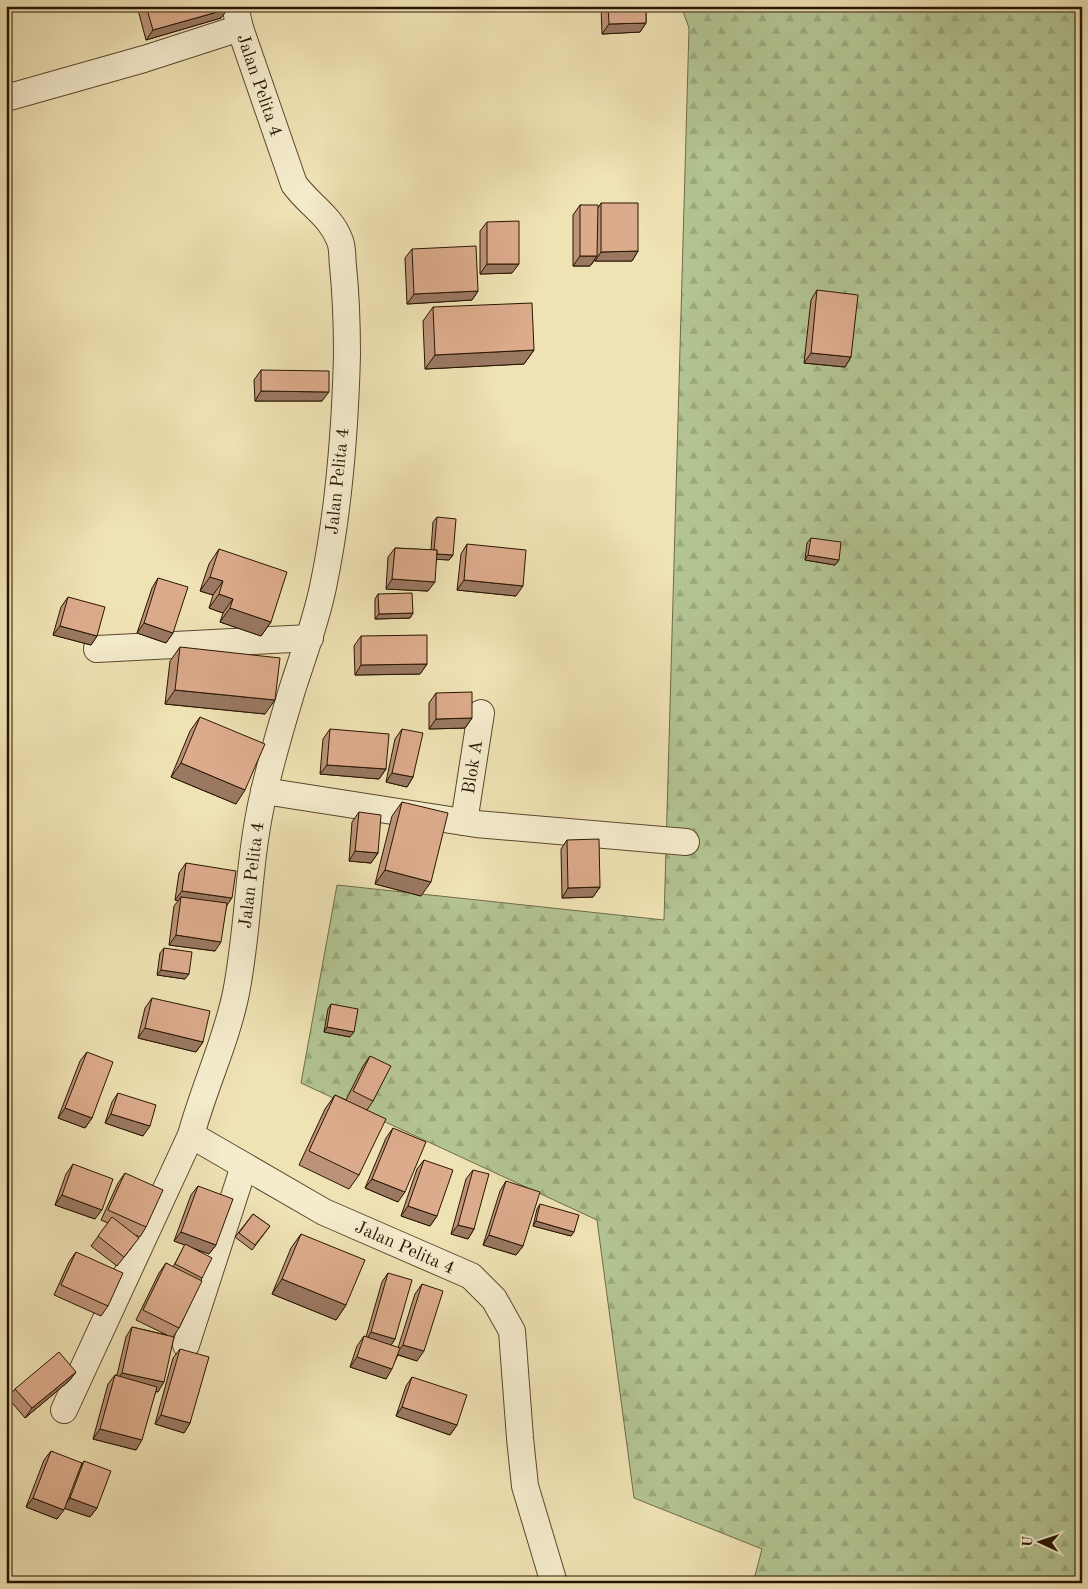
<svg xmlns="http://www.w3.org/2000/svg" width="1088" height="1589" viewBox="0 0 1088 1589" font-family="'Old Standard TT',serif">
<defs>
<pattern id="forest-firs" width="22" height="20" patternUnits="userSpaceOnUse" patternTransform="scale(1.25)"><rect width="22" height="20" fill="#b3c492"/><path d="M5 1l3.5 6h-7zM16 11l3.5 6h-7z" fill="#9aa87c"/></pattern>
</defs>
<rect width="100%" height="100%" fill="#efe2b4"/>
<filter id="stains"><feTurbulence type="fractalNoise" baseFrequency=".004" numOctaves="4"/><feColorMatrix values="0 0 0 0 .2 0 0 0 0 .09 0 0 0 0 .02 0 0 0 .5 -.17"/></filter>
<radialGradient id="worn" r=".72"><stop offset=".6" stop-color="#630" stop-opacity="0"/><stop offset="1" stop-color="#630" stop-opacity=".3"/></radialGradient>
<path fill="url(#forest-firs)" stroke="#6e6c49" d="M681 6H1082V1583H753L762 1549 634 1498 597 1220 301 1083 337 885 664 920 689 28Z"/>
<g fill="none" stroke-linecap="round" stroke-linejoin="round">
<defs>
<g id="street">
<path d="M235 6 240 28 294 184C309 205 331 216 340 241 343 249 342 258 343 266 346 295 347 325 347 355 345 432 339 511 323 587 316 621 304 653 293 687 283 720 272 757 264 792 248 858 249 927 236 993 226 1042 204 1087 191 1135L324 1212 471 1276 494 1299 512 1331 520 1438 525 1486 554 1583"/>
<path d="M6 98 144 59 240 28"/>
<path d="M97 649 310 638"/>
<path d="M264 791 476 824 686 842"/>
<path d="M464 822 481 713"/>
<path d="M186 1345 244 1166"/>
<path d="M64 1410 191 1135"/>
</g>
</defs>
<use href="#street" stroke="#5a482d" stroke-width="28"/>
<use href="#street" stroke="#f5ecce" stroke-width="26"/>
</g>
<g fill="#bd9378" stroke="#281500">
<path d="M137 6H227L221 18 146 40Z"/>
<path d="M601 6H646V23L640 32 602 34Z"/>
<path d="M601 203 638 251 632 261H595V260L590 266H573V215L580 205 598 208Z"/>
<path d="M487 222 512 273 480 274V231Z"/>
<path d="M412 249 478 291 472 300 407 304 405 258Z"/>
<path d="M817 290 851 357 845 367 804 363 811 300Z"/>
<path d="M433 307 534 350 524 364 425 369 423 321Z"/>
<path d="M261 370 322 401H255L254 380Z"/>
<path d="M437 517 453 555 449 560 437 559 428 591 386 589 388 557 395 548 431 550 433 522Z"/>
<path d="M811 538 839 560 835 565 805 560 807 543Z"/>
<path d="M467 544 516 596 457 590 461 554Z"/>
<path d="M219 549 271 622 261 636 220 622 223 613 209 608 213 595 200 591 209 564Z"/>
<path d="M158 578 173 633 166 643 137 633 152 588Z"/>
<path d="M378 594 413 613 410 618 375 619V599Z"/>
<path d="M68 597 97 636 91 645 53 635 61 607Z"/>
<path d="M361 636 427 664 420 674 355 675 354 646Z"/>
<path d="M180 647 265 714 165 704 170 661Z"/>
<path d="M436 693 472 718 465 728 429 729V703Z"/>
<path d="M200 717 236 804 171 777 190 731Z"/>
<path d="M330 729 386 769 379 779 320 774 323 739Z"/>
<path d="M402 729 413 777 407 787 386 782 395 739Z"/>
<path d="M402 802 421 896 375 884 392 816Z"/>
<path d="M359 812 378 853 371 863 349 861 352 822Z"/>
<path d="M567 840 600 887 593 897 562 898 561 849Z"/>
<path d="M186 863 227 905 215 951 169 945 174 906 178 901 175 900 179 873Z"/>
<path d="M164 948 185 979 157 975 160 953Z"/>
<path d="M152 998 203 1042 196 1052 138 1038 145 1008Z"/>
<path d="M331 1004 350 1037 324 1032 328 1009Z"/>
<path d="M87 1052 92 1118 85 1128 58 1118 80 1061Z"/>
<path d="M370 1056 373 1101 367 1110 359 1175 349 1189 299 1165 325 1109 335 1095 346 1100 363 1066Z"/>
<path d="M118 1093 143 1136 105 1123 112 1102Z"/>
<path d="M393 1128 398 1202 365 1188 386 1138Z"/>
<path d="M424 1160 437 1216 430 1226 401 1216 417 1169Z"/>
<path d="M73 1164 95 1219 55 1205 66 1174Z"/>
<path d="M473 1170 474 1229 468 1239 451 1234 466 1179Z"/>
<path d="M125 1173 146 1227 140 1237 136 1235 132 1247 117 1266 91 1246 108 1223 101 1220 118 1183Z"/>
<path d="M506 1181 523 1246 516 1255 483 1245 500 1191Z"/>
<path d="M198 1186 216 1245 209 1254 193 1248 202 1278 179 1328 173 1337 158 1392 156 1391 136 1450 93 1439 108 1384 115 1375H117L126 1337 132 1327 167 1335 136 1320 159 1273 166 1263 173 1267 185 1245 174 1241 191 1195Z"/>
<path d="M540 1204 571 1236 533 1226 537 1209Z"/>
<path d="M253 1214 270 1226 252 1250 235 1237Z"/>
<path d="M301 1234 346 1305 336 1320 272 1294 291 1248Z"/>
<path d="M76 1252 108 1306 101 1316 54 1295 69 1262Z"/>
<path d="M388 1273 395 1339 391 1345 398 1348 415 1294 422 1284 417 1361 398 1355 386 1379 350 1367 357 1346 364 1336 366 1337 382 1282Z"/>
<path d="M180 1349 190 1423 184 1433 155 1424 173 1358Z"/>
<path d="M76 1372 69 1381 25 1418 8 1398 15 1389Z"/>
<path d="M412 1377 457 1425 450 1435 396 1416 406 1386Z"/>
<path d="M51 1451 81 1466 84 1461 97 1508 90 1517 64 1508 57 1519 26 1507 44 1460Z"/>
</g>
<g fill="#9a7862" stroke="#281500">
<path d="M228 9 221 18 146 40 153 30Z"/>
<path d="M646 23 640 32 602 34 609 24Z"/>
<path d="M638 251 632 261H595L601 252Z"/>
<path d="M580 256H597L590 266H573Z"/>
<path d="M487 264H519L512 273 480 274Z"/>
<path d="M478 291 472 300 407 304 414 294Z"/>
<path d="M534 350 524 364 425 369 435 355Z"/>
<path d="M811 353 851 357 845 367 804 363Z"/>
<path d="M261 391 329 392 322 401H255Z"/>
<path d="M434 554 453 555 449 560 430 559Z"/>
<path d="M808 555 839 560 835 565 805 560Z"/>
<path d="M210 577 223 581 213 595 200 591Z"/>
<path d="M392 579 435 582 428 591 386 589Z"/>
<path d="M464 580 523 586 516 596 457 590Z"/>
<path d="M219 594 233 599 223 613 209 608Z"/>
<path d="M230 608 271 622 261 636 220 622Z"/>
<path d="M413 613 410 618 375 619 379 614Z"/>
<path d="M144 623 173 633 166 643 137 633Z"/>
<path d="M60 626 97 636 91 645 53 635Z"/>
<path d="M427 664 420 674 355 675 361 665Z"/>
<path d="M175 690 275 700 265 714 165 704Z"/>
<path d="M472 718 465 728 429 729 436 719Z"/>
<path d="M181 763 245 790 236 804 171 777Z"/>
<path d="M327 765 386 769 379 779 320 774Z"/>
<path d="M392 773 413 777 407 787 386 782Z"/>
<path d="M355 851 378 853 371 863 349 861Z"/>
<path d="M385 870 431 882 421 896 375 884Z"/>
<path d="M600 887 593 897 562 898 568 888Z"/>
<path d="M182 891 232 898 225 908 181 897 178 901 175 900Z"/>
<path d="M176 935 221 942 215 951 169 945Z"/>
<path d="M161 970 189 974 185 979 157 975Z"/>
<path d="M327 1027 354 1032 350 1037 324 1032Z"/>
<path d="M145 1028 203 1042 196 1052 138 1038Z"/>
<path d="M65 1108 92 1118 85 1128 58 1118Z"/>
<path d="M111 1114 150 1126 143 1136 105 1123Z"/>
<path d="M372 1179 405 1192 398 1202 365 1188Z"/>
<path d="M62 1195 102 1210 95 1219 55 1205Z"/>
<path d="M408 1206 437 1216 430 1226 401 1216Z"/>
<path d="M536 1221 574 1232 571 1236 533 1226Z"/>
<path d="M458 1225 474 1229 468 1239 451 1234Z"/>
<path d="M181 1232 216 1245 209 1254 174 1241Z"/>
<path d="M489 1235 523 1246 516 1255 483 1245Z"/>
<path d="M282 1279 346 1305 336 1320 272 1294Z"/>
<path d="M371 1332 395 1339 389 1348 365 1342Z"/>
<path d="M403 1345 424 1351 417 1361 396 1354Z"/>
<path d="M357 1357 392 1369 386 1379 350 1367Z"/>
<path d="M76 1372 69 1381 25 1418 32 1408Z"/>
<path d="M122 1373 164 1382 158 1392 115 1382Z"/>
<path d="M402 1407 457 1425 450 1435 396 1416Z"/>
<path d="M161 1415 190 1423 184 1433 155 1424Z"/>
<path d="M100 1429 142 1440 136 1450 93 1439Z"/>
<path d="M33 1498 64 1510 57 1519 26 1507Z"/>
<path d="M70 1498 97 1508 90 1517 63 1508Z"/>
</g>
<g fill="#dcab8c" stroke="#281500">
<path d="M146 6H227L228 9 153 30Z"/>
<path d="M608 6H646V23L609 24Z"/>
<path d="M601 203H638V251L601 252Z"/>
<path d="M580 205H598L597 256H580Z"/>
<path d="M519 221V264H487V222Z"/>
<path d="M476 246 478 291 414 294 412 249Z"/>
<path d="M817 290 858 295 851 357 811 353Z"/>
<path d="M532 303 534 350 435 355 433 307Z"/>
<path d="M261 370 329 371V392L261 391Z"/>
<path d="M437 517 456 519 453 555 437 554V550H434Z"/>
<path d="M811 538 841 542 839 560 808 555Z"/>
<path d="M467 544 526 550 523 586 464 580Z"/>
<path d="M395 548 437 550 435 582 392 579Z"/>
<path d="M219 549 287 572 271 622 230 608 233 599 219 594 223 581 210 577Z"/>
<path d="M158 578 188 587 173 633 144 623Z"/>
<path d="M412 593 413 613 379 614 378 594Z"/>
<path d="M68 597 105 607 97 636 60 626Z"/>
<path d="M427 635V664L361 665V636Z"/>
<path d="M180 647 280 658 275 700 175 690Z"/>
<path d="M472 692V718L436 719V693Z"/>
<path d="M200 717 265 744 245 790 181 763Z"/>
<path d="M330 729 389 734 386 769 327 765Z"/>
<path d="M402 729 423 733 413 777 392 773Z"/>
<path d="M402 802 448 813 431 882 385 870Z"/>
<path d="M359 812 381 815 378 853 355 851Z"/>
<path d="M599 839 600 887 568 888 567 840Z"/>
<path d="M186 863 236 871 232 898 182 891Z"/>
<path d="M181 897 227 903 221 942 176 935Z"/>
<path d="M164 948 192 952 189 974 161 970Z"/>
<path d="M152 998 210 1011 203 1042 145 1028Z"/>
<path d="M331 1004 358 1009 354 1032 327 1027Z"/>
<path d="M87 1052 113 1062 92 1118 65 1108Z"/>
<path d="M370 1056 391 1066 373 1101 353 1091Z"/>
<path d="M118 1093 156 1105 150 1126 111 1114Z"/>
<path d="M335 1095 386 1119 359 1175 309 1151Z"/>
<path d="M393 1128 426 1142 405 1192 372 1179Z"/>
<path d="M424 1160 453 1170 437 1216 408 1206Z"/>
<path d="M73 1164 113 1179 102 1210 62 1195Z"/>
<path d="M473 1170 489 1174 474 1229 458 1225Z"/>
<path d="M125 1173 163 1190 146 1227 108 1210Z"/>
<path d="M506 1181 540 1192 523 1246 489 1235Z"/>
<path d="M198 1186 233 1199 216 1245 181 1232Z"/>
<path d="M540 1204 579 1215 574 1232 536 1221Z"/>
<path d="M253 1214 270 1226 255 1245 239 1233Z"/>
<path d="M112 1217 139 1238 124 1257 98 1236Z"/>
<path d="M301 1234 365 1260 346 1305 282 1279Z"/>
<path d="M185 1244 212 1258 202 1278 175 1264Z"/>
<path d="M76 1252 123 1273 108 1306 61 1285Z"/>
<path d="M166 1263 202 1281 179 1328 143 1310Z"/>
<path d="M388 1273 412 1280 395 1339 371 1332Z"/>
<path d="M422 1284 443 1291 424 1351 403 1345Z"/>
<path d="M132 1327 174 1337 164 1382 122 1373Z"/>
<path d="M364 1336 400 1348 392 1369 357 1357Z"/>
<path d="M180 1349 209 1357 190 1423 161 1415Z"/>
<path d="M59 1352 76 1372 32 1408 15 1389Z"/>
<path d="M115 1375 157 1387 142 1440 100 1429Z"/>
<path d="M412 1377 467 1395 457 1425 402 1407Z"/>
<path d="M51 1451 82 1463 64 1510 33 1498Z"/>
<path d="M84 1461 111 1471 97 1508 70 1498Z"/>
</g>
<g text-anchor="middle" stroke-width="5" stroke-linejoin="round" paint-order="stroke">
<g font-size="18" fill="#281500" stroke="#f5ecce">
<text transform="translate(260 85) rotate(71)" y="6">Jalan Pelita 4</text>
<text transform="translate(337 481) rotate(-84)" y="6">Jalan Pelita 4</text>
<text transform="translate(472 767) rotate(-81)" y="6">Blok A</text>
<text transform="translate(251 875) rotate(-83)" y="6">Jalan Pelita 4</text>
<text transform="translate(405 1247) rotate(24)" y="6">Jalan Pelita 4</text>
</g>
</g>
<rect width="1088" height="1589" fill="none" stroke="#efe2b4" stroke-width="25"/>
<rect x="8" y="8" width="1073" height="1574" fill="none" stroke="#281500" stroke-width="2.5"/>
<rect x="12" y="12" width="1063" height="1564" fill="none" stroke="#281500"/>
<g transform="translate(1040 1542) rotate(273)" stroke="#f5ecce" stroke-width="4" paint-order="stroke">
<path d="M0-4L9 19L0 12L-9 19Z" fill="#281500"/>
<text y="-8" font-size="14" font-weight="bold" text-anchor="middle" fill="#281500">U</text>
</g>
<rect width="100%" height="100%" filter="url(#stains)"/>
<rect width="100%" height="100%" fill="url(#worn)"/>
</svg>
